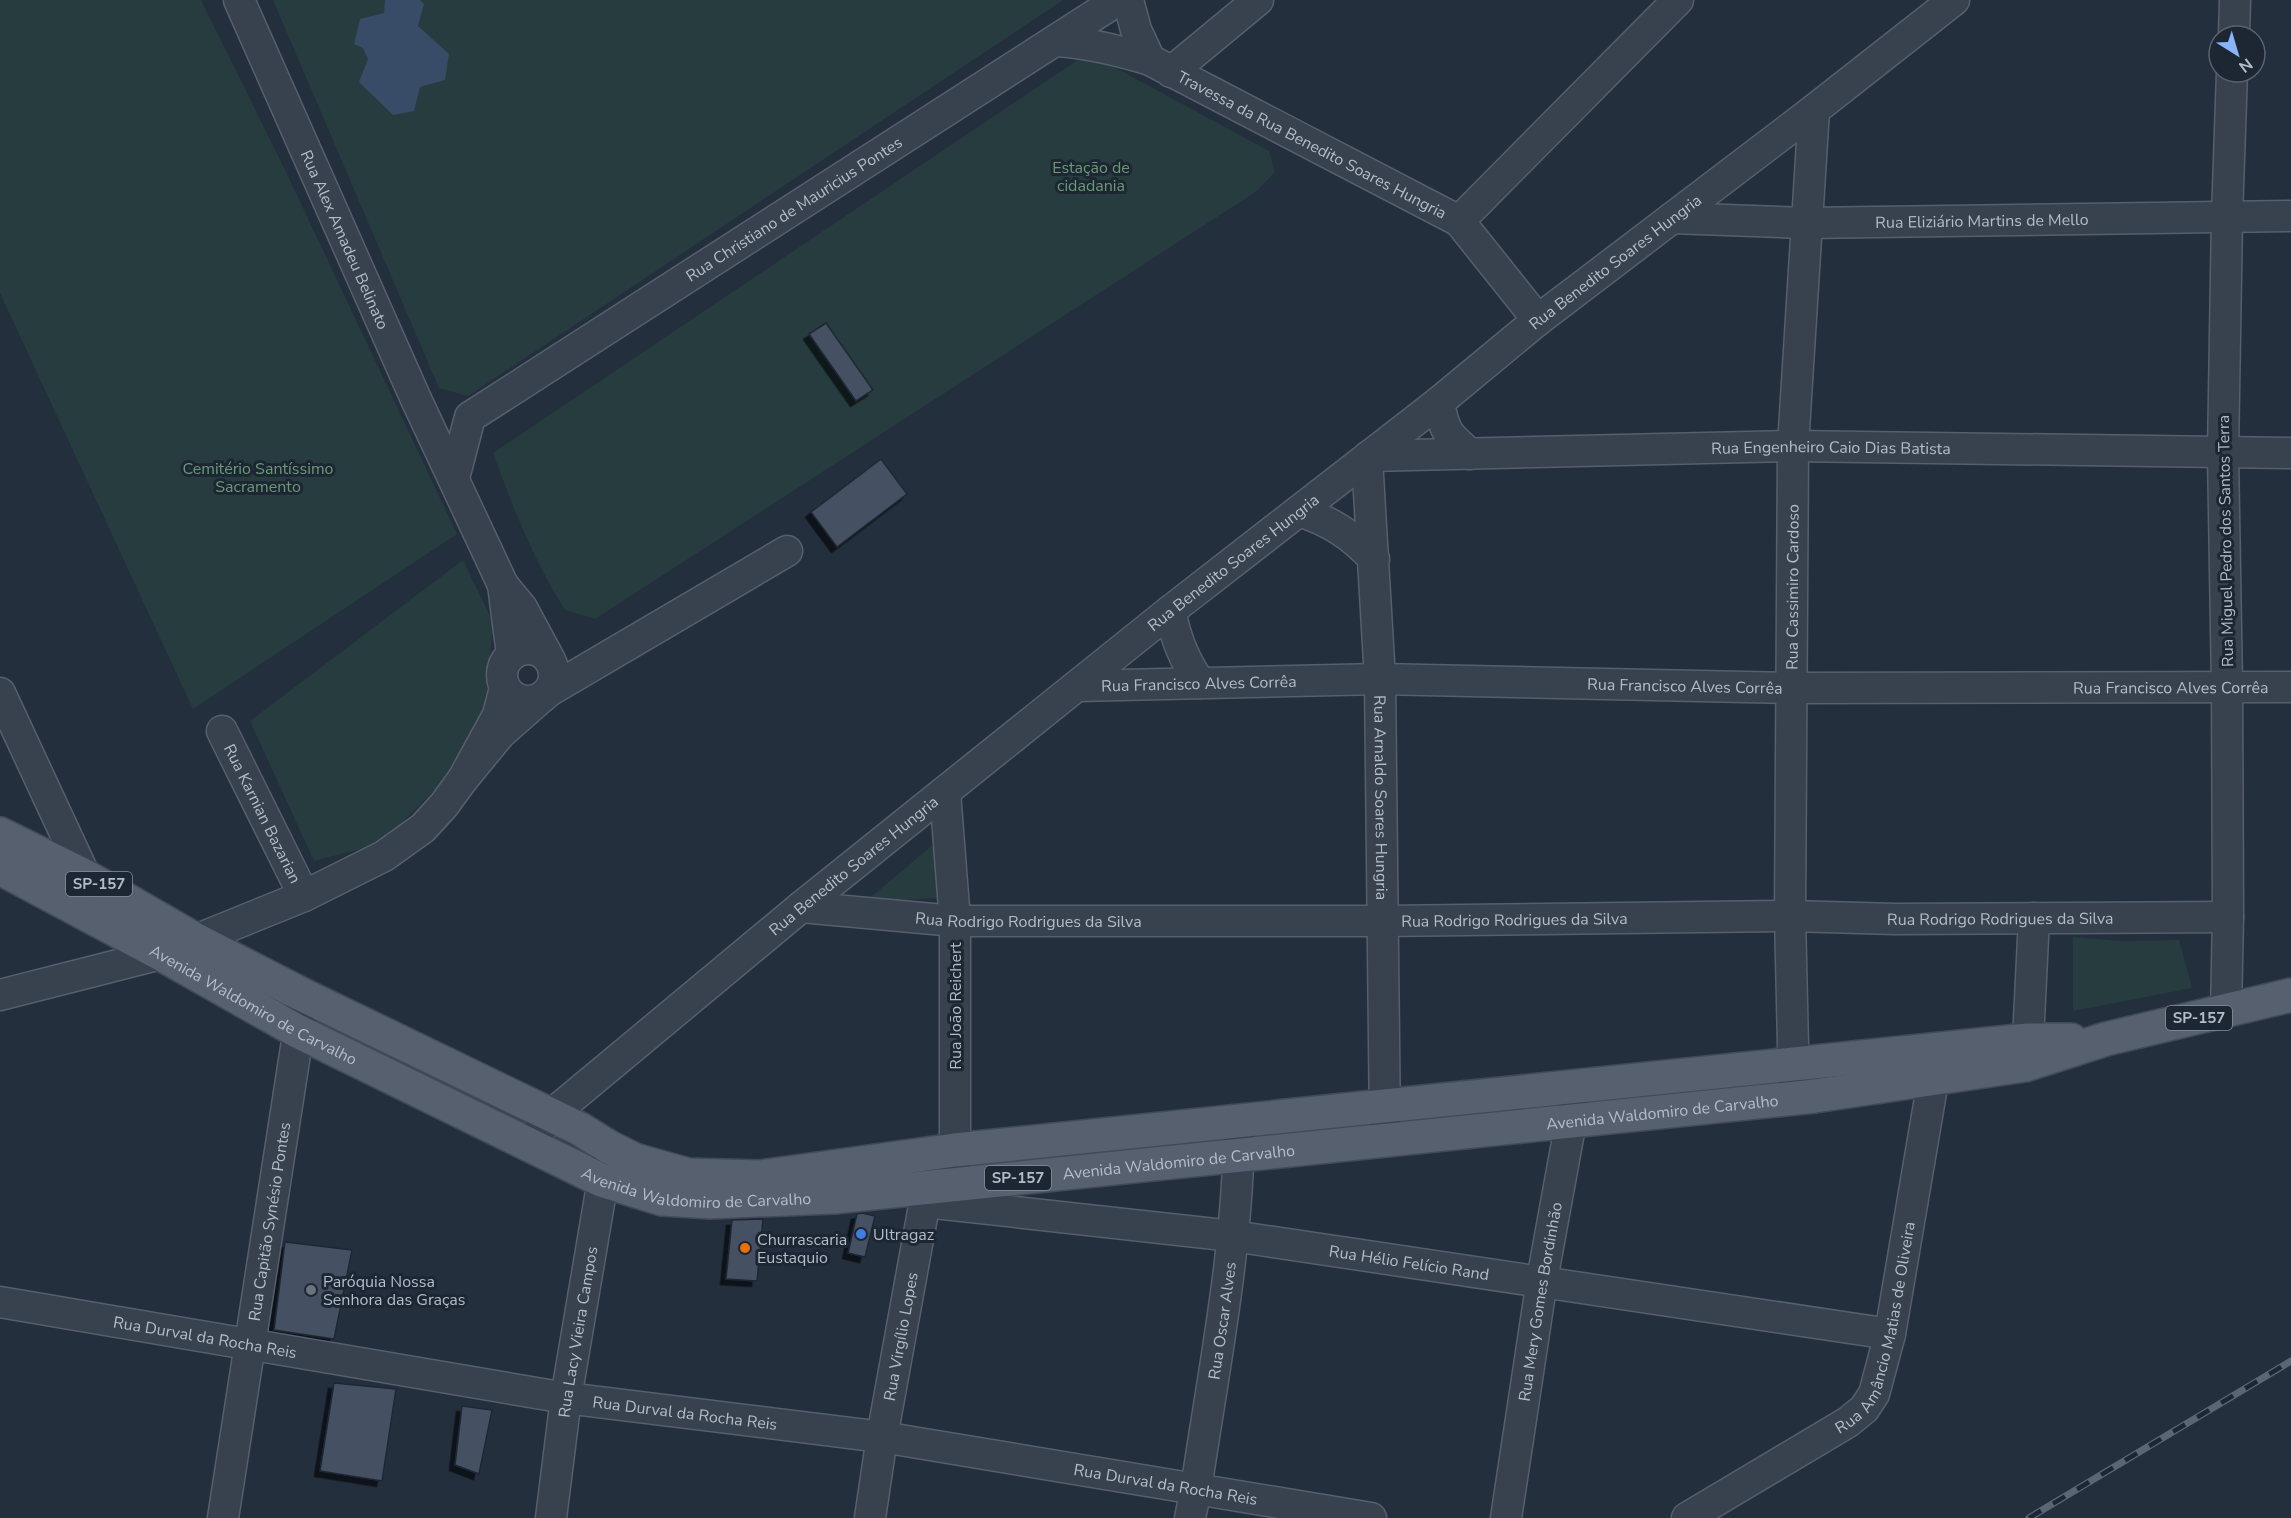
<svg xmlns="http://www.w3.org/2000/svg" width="2291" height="1518" viewBox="0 0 2291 1518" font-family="'Nunito Sans',sans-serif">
<defs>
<filter id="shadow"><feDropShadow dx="-5.5" dy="5.5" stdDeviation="0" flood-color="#0009"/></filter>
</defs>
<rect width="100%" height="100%" fill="#242f3e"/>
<g fill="#263c3f">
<path d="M0 0H201L286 172 457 534 193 709 0 293Z"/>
<path d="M273 0H1063L468 396 439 388Z"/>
<path d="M1088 53 1269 151 1275 172 1257 191 595 619 565 610C534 561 513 508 493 453Z"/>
<path d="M463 560 493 622 486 706 445 780 380 844 314 861 250 721Z"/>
<path d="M940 839 939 898 865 902Z"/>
<path d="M2073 937 2123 941 2179 940 2192 988 2073 1011Z"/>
</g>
<path fill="#394c67" d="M385 0H420L424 4 418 26 449 54 445 80 420 87 414 111 393 115 359 82 368 59 363 48 354 44 360 19 384 13Z"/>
<g fill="#455162" stroke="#1f2835" stroke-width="1.5" filter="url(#shadow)">
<path d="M826 323 873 390 856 401 809 334Z"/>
<path d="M881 459 907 494 837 547 811 512Z"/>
<path d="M862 1213 875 1216 865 1257 848 1253 857 1214Z"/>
<path d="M763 1219 757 1281 726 1279 732 1220Z"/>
<path d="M285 1242 352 1250 334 1339 274 1330Z"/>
<path d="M334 1383 396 1389 382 1481 320 1471Z"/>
<path d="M462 1406 492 1410 479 1474 455 1465Z"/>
</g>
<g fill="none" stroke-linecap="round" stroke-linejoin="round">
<defs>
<g id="minor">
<path id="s1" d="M239 0 415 397 503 585"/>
<path d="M1128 0 1136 30 1150 60"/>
<path d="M2234 36 2235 0"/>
<path id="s2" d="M1056 41C1089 43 1118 50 1150 60L1459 221 1538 320"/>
<path d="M1171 72 1258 0"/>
<path id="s3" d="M1672 218 1806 223 2291 216"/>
<path d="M1459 221 1678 0"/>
<path d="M1439 402C1444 432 1448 435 1470 454"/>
<path id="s4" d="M1369 456 1793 446 2291 453"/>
<path id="s5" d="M1367 458 1380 679 1385 1130"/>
<path id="s6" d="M454 478 470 417 1118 0"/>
<path d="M1299 511C1330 521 1352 535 1374 559"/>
<path d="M1170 611C1176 639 1184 660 1200 683"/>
<circle cx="528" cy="675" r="26"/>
<path d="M512 655 503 585 522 608 550 660"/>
<path id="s7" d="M1077 686 1380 679 1793 688 2291 687"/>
<path d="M505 688 498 715 463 779 500 734 543 696"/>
<path d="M549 691 787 551"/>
<path d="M0 693 85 876 87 890"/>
<path id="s8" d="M222 731 304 896"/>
<path d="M945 792 955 921V1185"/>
<path id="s9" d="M801 907 955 921H1383L1790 916 1895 919 2228 917"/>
<path d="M0 995 161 954 304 896 384 856 423 828 444 805 463 779"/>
<path d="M2226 1011 2228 917 2227 687 2223 453 2227 217 2232 72"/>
<path d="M2028 1040 2034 918"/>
<path id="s10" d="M1794 1089 1790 916 1793 446 1814 110"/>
<path id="s11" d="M528 1144 551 1115 801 907 1170 611 1439 402 1538 320 1814 110 1954 0"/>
<path id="s12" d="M925 1202 1233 1236 1890 1334"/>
<path id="s13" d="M0 1302 566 1398 882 1437 1371 1518"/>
<path id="s14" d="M223 1518 304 996"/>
<path id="s15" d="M551 1518 566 1398 607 1156"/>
<path id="s16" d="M870 1518 882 1437 928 1184"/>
<path id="s17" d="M1190 1518 1196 1489C1214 1367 1239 1245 1239 1122"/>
<path id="s18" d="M1506 1518 1542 1280 1571 1121 1575 1087"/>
<path id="s19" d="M1687 1518 1848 1422 1864 1409 1874 1394 1890 1334 1937 1057"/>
</g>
<g id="major">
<path d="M0 834 85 876 196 940 301 994 580 1129 609 1147 635 1160 688 1175 760 1177 955 1150 2028 1040H2071"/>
<path id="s20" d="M0 868 161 954 297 1031 601 1180 662 1199 710 1202 834 1197 1815 1096 2025 1065 2106 1039 2291 995"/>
</g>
</defs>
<use href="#minor" stroke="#565f6c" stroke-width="33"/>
<use href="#major" stroke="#414a57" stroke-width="36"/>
<use href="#minor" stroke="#38414e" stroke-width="30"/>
<use href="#major" stroke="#56606e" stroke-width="33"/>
<defs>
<path id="rail" d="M2029 1518 2291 1361"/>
</defs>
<use href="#rail" stroke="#5a6575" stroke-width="7"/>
<use href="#rail" stroke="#1d2633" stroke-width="4.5" stroke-dasharray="14" stroke-linecap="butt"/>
</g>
<circle fill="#3f7fe0" stroke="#1d2633" stroke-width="2" cx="861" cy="1234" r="6"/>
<circle fill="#e8710a" stroke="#1d2633" stroke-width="2" cx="745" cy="1248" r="6"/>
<circle fill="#6b7280" stroke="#1d2633" stroke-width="2" cx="311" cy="1290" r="6"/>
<g text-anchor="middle" stroke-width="6" stroke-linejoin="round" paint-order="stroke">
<g fill="#1d2633" stroke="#878f9c" stroke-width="1.5">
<rect x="66" y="872" width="66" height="24" rx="4.5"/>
<rect x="2166" y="1006" width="66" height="24" rx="4.5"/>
<rect x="985" y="1166" width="66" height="24" rx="4.5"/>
</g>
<g font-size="15" font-weight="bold" fill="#b4bcc9">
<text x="99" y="889">SP-157</text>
<text x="2199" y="1023">SP-157</text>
<text x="1018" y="1183">SP-157</text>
</g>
<g font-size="16" fill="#b4bcc9" stroke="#1d2633">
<text dy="6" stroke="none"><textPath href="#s2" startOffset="279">Travessa da Rua Benedito Soares Hungria</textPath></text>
<text dy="6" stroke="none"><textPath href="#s6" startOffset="448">Rua Christiano de Mauricius Pontes</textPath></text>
<text dy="6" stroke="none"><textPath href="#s3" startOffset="310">Rua Eliziário Martins de Mello</textPath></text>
<text dy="6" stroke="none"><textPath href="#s1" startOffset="262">Rua Alex Amadeu Belinato</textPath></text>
<text dy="6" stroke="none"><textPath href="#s11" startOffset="1401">Rua Benedito Soares Hungria</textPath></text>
<text dy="6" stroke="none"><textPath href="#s4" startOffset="462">Rua Engenheiro Caio Dias Batista</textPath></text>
<text transform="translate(2225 541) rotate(-91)" y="6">Rua Miguel Pedro dos Santos Terra</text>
<text dy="6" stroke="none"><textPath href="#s11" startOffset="915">Rua Benedito Soares Hungria</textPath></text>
<text dy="6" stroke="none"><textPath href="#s10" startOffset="502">Rua Cassimiro Cardoso</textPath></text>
<text dy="6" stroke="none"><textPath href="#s7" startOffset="122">Rua Francisco Alves Corrêa</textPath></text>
<text dy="6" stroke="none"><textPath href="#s7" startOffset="608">Rua Francisco Alves Corrêa</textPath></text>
<text dy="6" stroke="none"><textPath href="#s7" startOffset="1094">Rua Francisco Alves Corrêa</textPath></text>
<text dy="6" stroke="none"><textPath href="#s5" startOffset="340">Rua Arnaldo Soares Hungria</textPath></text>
<text dy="6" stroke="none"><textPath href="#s8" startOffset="92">Rua Karnian Bazarian</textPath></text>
<text dy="6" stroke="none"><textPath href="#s11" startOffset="429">Rua Benedito Soares Hungria</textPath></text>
<text dy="6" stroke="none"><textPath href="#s9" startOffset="1200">Rua Rodrigo Rodrigues da Silva</textPath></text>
<text dy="6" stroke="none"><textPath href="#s9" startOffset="228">Rua Rodrigo Rodrigues da Silva</textPath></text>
<text dy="6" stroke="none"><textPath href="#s9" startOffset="714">Rua Rodrigo Rodrigues da Silva</textPath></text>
<text dy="6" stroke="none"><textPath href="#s20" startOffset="288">Avenida Waldomiro de Carvalho</textPath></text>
<text transform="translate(955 1006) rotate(-90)" y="6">Rua João Reichert</text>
<text dy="6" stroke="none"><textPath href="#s20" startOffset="1746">Avenida Waldomiro de Carvalho</textPath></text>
<text dy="6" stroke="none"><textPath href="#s20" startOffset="1260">Avenida Waldomiro de Carvalho</textPath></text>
<text dy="6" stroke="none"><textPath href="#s20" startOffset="774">Avenida Waldomiro de Carvalho</textPath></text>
<text dy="6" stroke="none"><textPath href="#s14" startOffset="300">Rua Capitão Synésio Pontes</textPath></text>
<text dy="6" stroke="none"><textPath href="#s12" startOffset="488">Rua Hélio Felício Rand</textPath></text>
<text dy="6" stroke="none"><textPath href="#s18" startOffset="219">Rua Mery Gomes Bordinhão</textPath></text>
<text dy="6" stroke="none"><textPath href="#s17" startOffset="200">Rua Oscar Alves</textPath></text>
<text dy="6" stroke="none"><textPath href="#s19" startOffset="288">Rua Amâncio Matias de Oliveira</textPath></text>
<text dy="6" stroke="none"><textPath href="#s15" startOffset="188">Rua Lacy Vieira Campos</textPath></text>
<text dy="6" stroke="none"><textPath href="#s13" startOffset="208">Rua Durval da Rocha Reis</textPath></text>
<text dy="6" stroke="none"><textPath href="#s16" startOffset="184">Rua Virgílio Lopes</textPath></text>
<text dy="6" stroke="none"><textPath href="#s13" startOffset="694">Rua Durval da Rocha Reis</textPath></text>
<text dy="6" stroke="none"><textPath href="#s13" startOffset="1180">Rua Durval da Rocha Reis</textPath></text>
</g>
<g font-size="16" fill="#6b9a76" stroke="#1d2633">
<text x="1091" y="173">Estação de<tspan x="1091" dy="18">cidadania</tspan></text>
<text x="258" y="474">Cemitério Santíssimo<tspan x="258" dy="18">Sacramento</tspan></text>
</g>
<g font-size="16" fill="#b4bcc9" stroke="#1d2633" text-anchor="start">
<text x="873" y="1240">Ultragaz</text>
<text x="757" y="1245">Churrascaria<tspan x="757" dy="18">Eustaquio</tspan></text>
<text x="323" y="1287">Paróquia Nossa<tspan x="323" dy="18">Senhora das Graças</tspan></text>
</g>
</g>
<g transform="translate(2237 54) rotate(143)"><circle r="28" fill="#1d2633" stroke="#59626f" stroke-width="1.5"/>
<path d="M0-4.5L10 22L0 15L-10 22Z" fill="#8ab4f8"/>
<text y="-9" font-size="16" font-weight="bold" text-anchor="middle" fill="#b4bcc9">N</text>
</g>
</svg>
